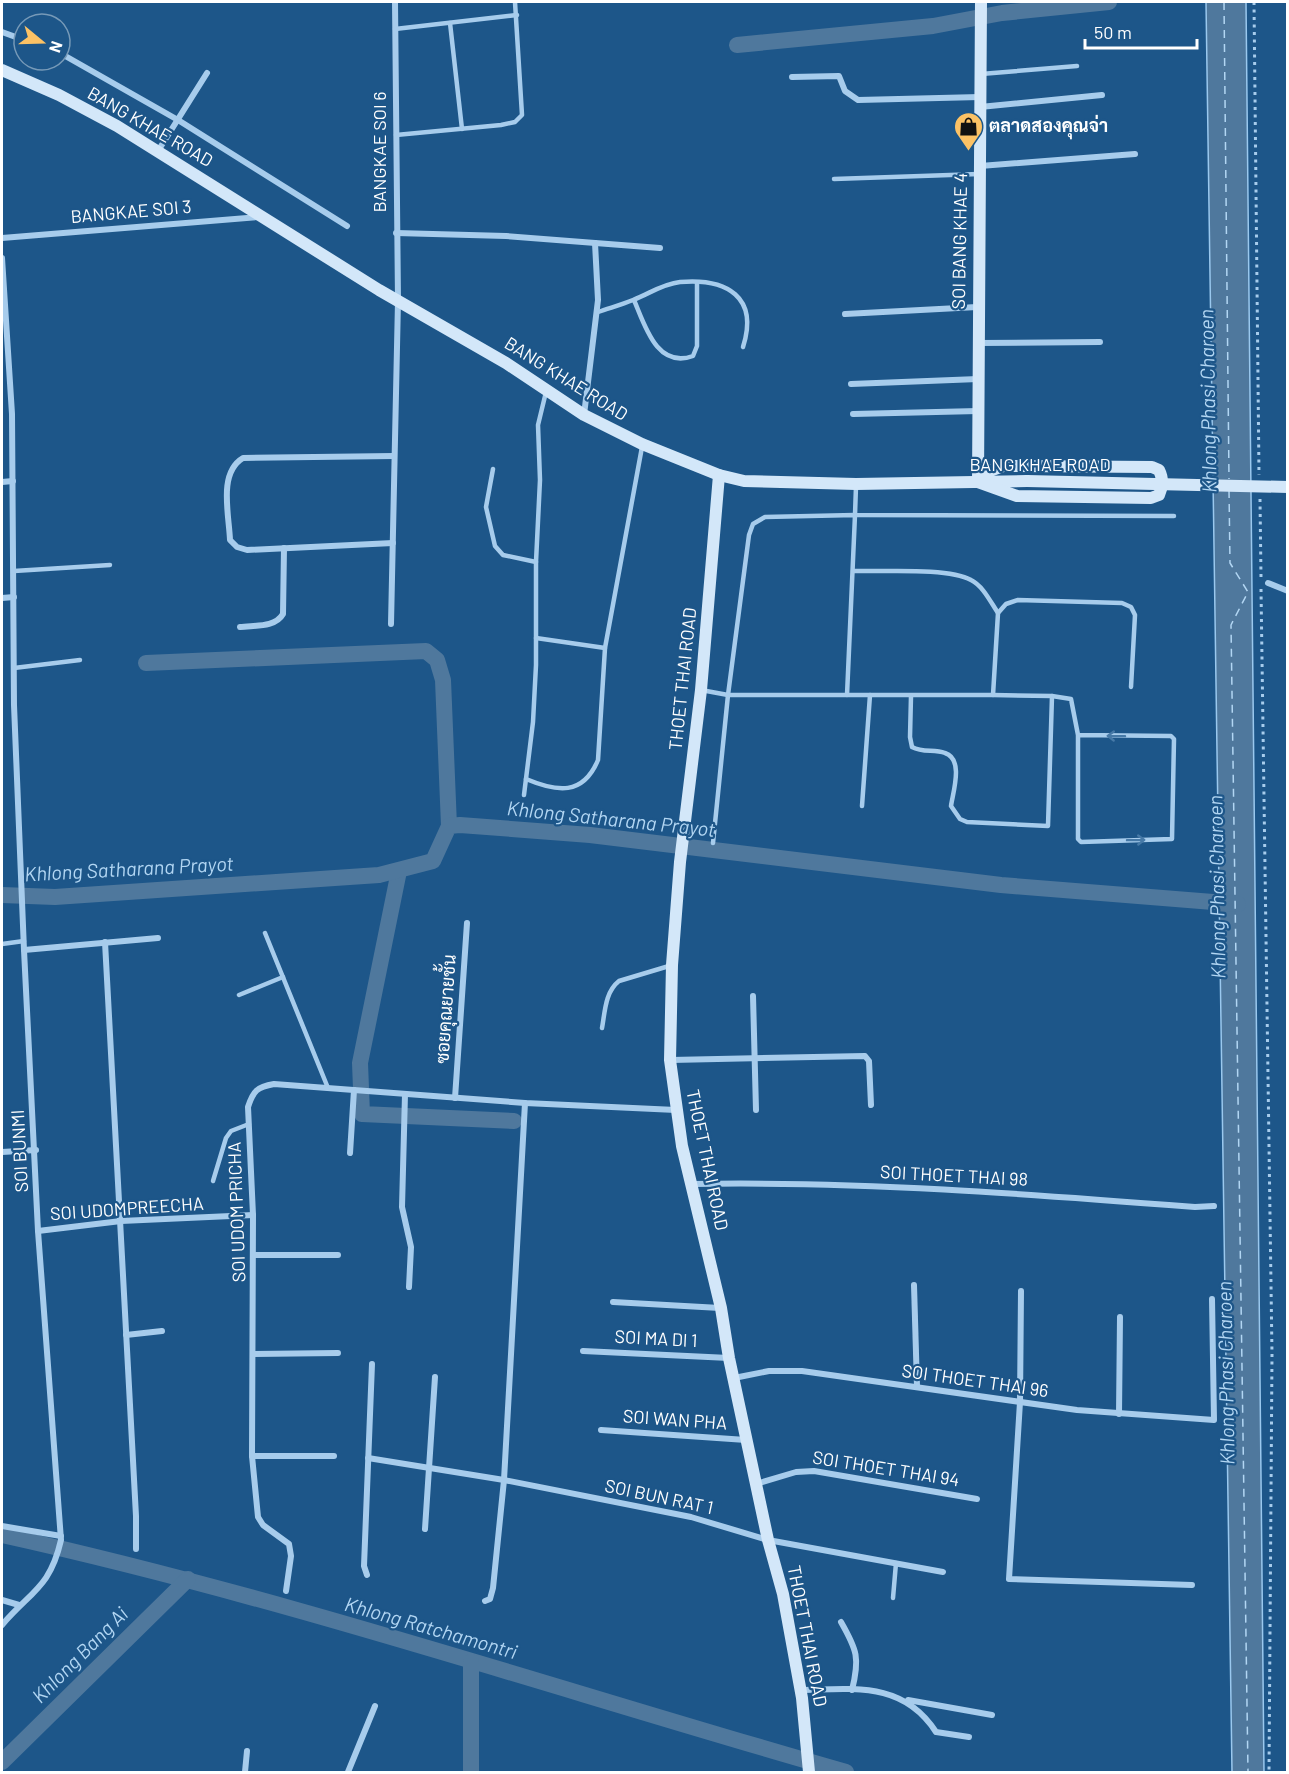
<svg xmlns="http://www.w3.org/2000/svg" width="1289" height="1774" viewBox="0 0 1289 1774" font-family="Barlow,Sarabun,sans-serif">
<rect width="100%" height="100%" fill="#1d5689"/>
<path fill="#4f789d" stroke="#9ac8ee" stroke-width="1.5" d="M1206 2H1246L1264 1772H1232Z"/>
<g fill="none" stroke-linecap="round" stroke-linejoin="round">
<g stroke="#4f789d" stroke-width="16">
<path d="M737 45 933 26 1002 13 1109 2"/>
<path d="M146 663 426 651 437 660 443 680 449 826"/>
<path d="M399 871 360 1063 362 1114 514 1121"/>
<path d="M2 895 55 897 379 875 433 861 449 826 460 825 590 835 1001 885 1238 904"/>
<path d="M2 1535C287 1598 565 1692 846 1772"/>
<path d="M2 1762 188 1579"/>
<path d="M471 1772V1662"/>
</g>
<g stroke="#b2d6f3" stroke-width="1.5" stroke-dasharray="8 6" stroke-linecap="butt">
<path d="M1224 2 1229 479"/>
<path d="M1229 490 1230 563 1248 592 1231 625 1248 1772"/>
</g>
<g stroke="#a7ccec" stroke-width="3" stroke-dasharray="3 4.5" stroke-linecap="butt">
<path d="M1254 2 1259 475"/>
<path d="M1260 499 1261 577"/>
<path d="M1261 589 1272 1354 1269 1772"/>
</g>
<g stroke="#a7ccec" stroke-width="4.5">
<path d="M450 23 462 129"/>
<path d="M395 29 517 15"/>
<path d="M981 74 1077 66"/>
<path d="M396 135 501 125 515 122 522 115 515 2"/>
<path d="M834 179 979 174"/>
<path d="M634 300C645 326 657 369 693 356L697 346V283"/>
<path d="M598 312C609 308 621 305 633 300 649 294 662 284 680 282 727 278 759 297 743 347"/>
<path d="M493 469 486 507 495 546 503 555 536 562"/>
<path d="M856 486 855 515 1174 516"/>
<path d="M14 571 110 565"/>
<path d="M853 571C882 572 948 567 971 580 983 586 990 601 998 613"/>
<path d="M536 638 605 648 642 447"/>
<path d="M14 668 80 660"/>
<path d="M701 690 728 695H993L1052 696 1071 699 1078 735V839L1081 842 1172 839 1174 739 1171 736 1078 735"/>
<path d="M993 695 998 613 1006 604 1018 600 1122 603 1131 607 1135 615 1131 687"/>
<path d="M911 696 910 737 912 747C923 753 934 749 945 753 964 759 953 792 951 806L960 819 967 822 1048 826 1052 696"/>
<path d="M526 779C557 792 583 796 598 760L605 648"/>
<path d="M524 795 533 722 536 665V562L540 480 538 425 546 392"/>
<path d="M862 806 870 695"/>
<path d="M713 843 728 695 749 535 753 524 765 517 855 515 847 695"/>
<path d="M265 933 328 1088"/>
<path d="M2 944 24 941"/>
<path d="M239 995 283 977"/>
<path d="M602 1028C605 1012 605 992 619 981L669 966"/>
<path d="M213 1181 226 1138 231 1131 249 1124"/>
<path d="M893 1598 896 1563"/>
</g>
<g stroke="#a7ccec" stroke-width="6">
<path d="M2 32 24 40"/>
<path d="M60 53 178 120 347 226"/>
<path d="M792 77 839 76 845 91 858 100 980 97"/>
<path d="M980 107 1102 95"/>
<path d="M158 151 207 73"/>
<path d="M980 166 1135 154"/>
<path d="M396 233 506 236 660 248"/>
<path d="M2 238 258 217"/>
<path d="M2 258 12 414 14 705 24 950 38 1231 61 1540C50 1588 31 1591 2 1625"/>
<path d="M845 314 977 307"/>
<path d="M978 343 1100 342"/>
<path d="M851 384 978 379"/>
<path d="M853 414 978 411"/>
<path d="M584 415 598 300 595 243"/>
<path d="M2 482 13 481"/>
<path d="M393 543 247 550 237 547 230 540C229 514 218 473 243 458L394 456"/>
<path d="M1268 583 1288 591"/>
<path d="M2 598 14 597"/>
<path d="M391 624 398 301 395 2"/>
<path d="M240 627C254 625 275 628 283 614L284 548"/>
<path d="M105 942 136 1516V1549"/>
<path d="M24 950 158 938"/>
<path d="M753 996 756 1110"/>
<path d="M671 1060 865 1056 869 1061 871 1105"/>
<path d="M405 1094 402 1207 411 1247 409 1287"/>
<path d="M455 1098 467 923"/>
<path d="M2 1152 36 1150"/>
<path d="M350 1153 354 1090"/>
<path d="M692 1184C860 1181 1028 1194 1195 1207L1214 1206"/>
<path d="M38 1231 121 1221 253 1215"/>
<path d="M254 1255H338"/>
<path d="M914 1285 917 1387"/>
<path d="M1021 1291 1020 1402 1009 1579 1192 1585"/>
<path d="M613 1302 720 1308"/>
<path d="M126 1335 162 1331"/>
<path d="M583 1351 729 1358"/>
<path d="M254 1354 338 1353"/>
<path d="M734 1378 769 1371H802L1077 1410 1214 1420 1212 1299"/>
<path d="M1119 1414 1120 1317"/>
<path d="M601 1430 746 1440"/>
<path d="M252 1456H334"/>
<path d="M368 1458 504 1480 691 1517 768 1540 943 1572"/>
<path d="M756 1484 796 1472 814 1471 977 1499"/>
<path d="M2 1526 61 1536"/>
<path d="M425 1529 435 1377"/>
<path d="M367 1575 364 1566 372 1364"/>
<path d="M286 1591 291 1556 289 1544 263 1525 258 1517 252 1456 253 1215 248 1107C253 1091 257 1087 274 1084L525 1103 676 1110"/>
<path d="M2 1600 19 1605"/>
<path d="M485 1601 490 1599 493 1588 504 1480 525 1103"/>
<path d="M841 1622C857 1650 860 1658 852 1690"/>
<path d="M800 1690C854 1689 903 1681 936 1732L969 1737"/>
<path d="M908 1700 992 1715"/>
<path d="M245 1772 247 1751"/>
<path d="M348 1772 375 1706"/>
</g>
<g stroke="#d3e7f9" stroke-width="12">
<path d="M2 70 59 95 117 126 379 290 506 363 584 415 642 444 719 475 744 481 856 484 1027 481"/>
<path d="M1003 466 1152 467 1159 470C1163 478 1163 486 1159 495L1151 498 1017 496 978 482 992 470Z"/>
<path d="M719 475 701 690 680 862 672 965 670 1060 682 1146 721 1308 729 1358 768 1540 783 1594 802 1698 809 1772"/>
<path d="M978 482 981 2"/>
</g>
<path stroke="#d3e7f9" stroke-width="12" d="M1027 481 1288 487"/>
</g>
<defs><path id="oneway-shaft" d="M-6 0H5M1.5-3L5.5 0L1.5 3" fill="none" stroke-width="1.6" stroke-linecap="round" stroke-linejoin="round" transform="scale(1.5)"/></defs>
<g stroke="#4679a7">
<use href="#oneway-shaft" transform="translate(1116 736) rotate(-179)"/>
<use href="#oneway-shaft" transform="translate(1136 840) rotate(-1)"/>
</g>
<defs>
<symbol id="shop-pin" viewBox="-11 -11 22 30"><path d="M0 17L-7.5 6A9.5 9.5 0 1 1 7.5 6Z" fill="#fcc265" stroke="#1d5689"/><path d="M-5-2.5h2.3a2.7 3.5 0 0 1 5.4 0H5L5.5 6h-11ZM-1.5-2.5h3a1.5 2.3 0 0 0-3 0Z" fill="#111"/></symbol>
</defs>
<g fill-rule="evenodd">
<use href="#shop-pin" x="952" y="110" width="33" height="45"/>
</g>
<g text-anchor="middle" stroke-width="4.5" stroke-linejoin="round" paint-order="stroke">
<g font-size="18" font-weight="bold" fill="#fff" stroke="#1d5689" text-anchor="start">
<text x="989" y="132">ตลาดสองคุณจ่า</text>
</g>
<g font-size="18" fill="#fff" stroke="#1d5689">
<text transform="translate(150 127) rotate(30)" y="6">BANG KHAE ROAD</text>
<text transform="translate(380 152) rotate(-90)" y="6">BANGKAE SOI 6</text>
<text transform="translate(131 212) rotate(-5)" y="6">BANGKAE SOI 3</text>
<text transform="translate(960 241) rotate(-89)" y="6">SOI BANG KHAE 4</text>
<text transform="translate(566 379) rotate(32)" y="6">BANG KHAE ROAD</text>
<text x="1040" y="471">BANG KHAE ROAD</text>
<text transform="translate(683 679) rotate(-84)" y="6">THOET THAI ROAD</text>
<text transform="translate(446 1009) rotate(-86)" y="6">ซอยคุณยายชั้น</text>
<text transform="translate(20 1151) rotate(-93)" y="6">SOI BUNMI</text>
<text transform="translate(707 1160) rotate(78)" y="6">THOET THAI ROAD</text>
<text transform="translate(954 1176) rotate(3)" y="6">SOI THOET THAI 98</text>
<text transform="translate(127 1209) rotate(-4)" y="6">SOI UDOMPREECHA</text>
<text transform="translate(237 1212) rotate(-92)" y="6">SOI UDOM PRICHA</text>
<text transform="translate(656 1339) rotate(3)" y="6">SOI MA DI 1</text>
<text transform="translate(975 1381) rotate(8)" y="6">SOI THOET THAI 96</text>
<text transform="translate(675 1420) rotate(4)" y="6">SOI WAN PHA</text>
<text transform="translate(886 1469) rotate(9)" y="6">SOI THOET THAI 94</text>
<text transform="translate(659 1497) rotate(12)" y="6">SOI BUN RAT 1</text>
<text transform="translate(807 1636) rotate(79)" y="6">THOET THAI ROAD</text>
</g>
<g font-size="20" font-style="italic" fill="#b2d6f3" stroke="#1d5689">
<text transform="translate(1208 401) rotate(-91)" y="7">Khlong Phasi Charoen</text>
<text transform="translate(611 819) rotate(6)" y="7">Khlong Satharana Prayot</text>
<text transform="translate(129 869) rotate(-3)" y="7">Khlong Satharana Prayot</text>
<text transform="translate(1217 887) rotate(-91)" y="7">Khlong Phasi Charoen</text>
<text transform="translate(1226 1373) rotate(-91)" y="7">Khlong Phasi Charoen</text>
<text transform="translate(431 1628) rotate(16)" y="7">Khlong Ratchamontri</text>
<text transform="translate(80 1655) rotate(-45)" y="7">Khlong Bang Ai</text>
</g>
</g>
<rect width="1289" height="1774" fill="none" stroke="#ffffff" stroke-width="6"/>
<g transform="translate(42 42) rotate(109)"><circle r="28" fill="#1d5689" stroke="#779ab8" stroke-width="1.5"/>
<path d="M0-4.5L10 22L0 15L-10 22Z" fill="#fcc265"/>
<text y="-9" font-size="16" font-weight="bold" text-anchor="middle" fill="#ffffff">N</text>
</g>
<path d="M1085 39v9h112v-9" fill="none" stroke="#ffffff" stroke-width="3"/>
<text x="1094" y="39" font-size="18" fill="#ffffff" stroke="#1d5689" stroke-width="4.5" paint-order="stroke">50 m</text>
</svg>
